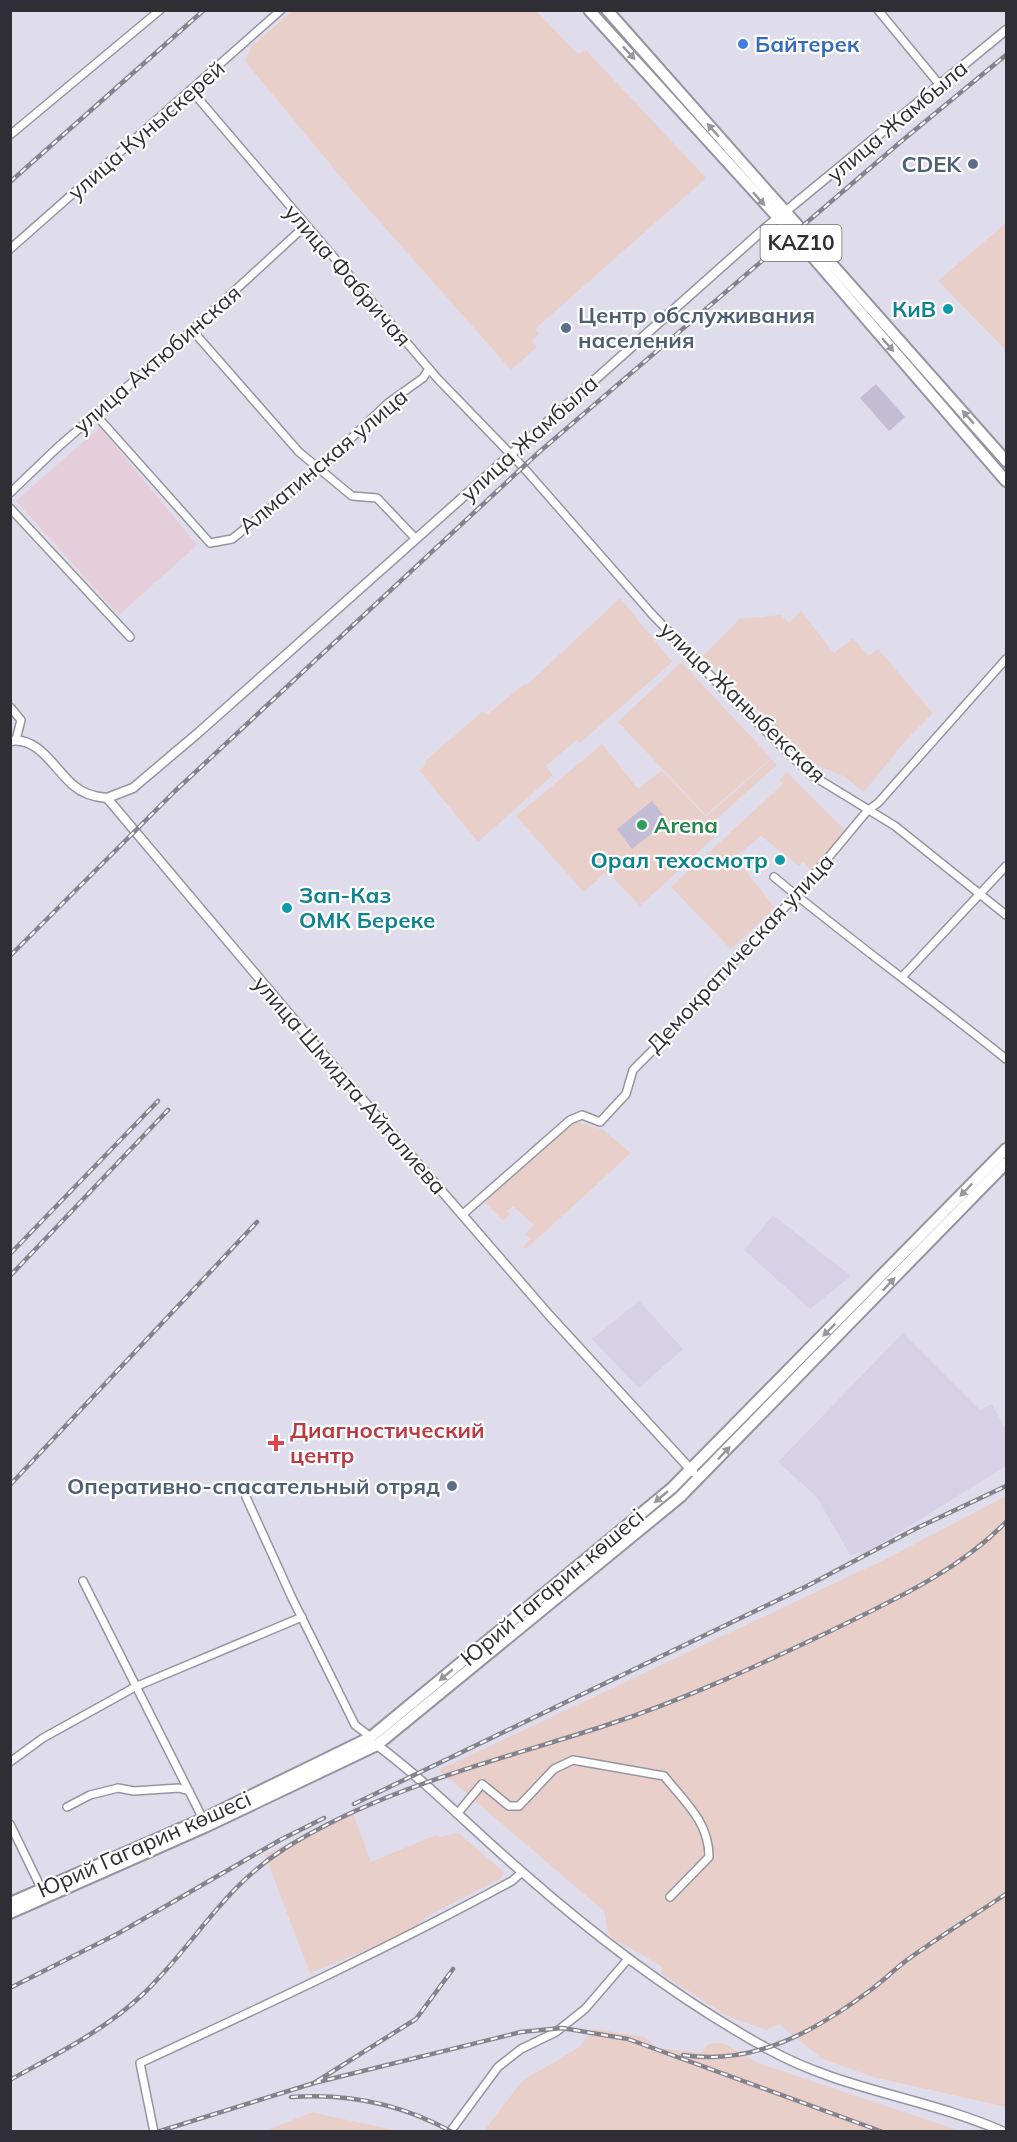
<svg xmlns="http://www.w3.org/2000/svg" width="1017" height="2142" viewBox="0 0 1017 2142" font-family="Mulish,sans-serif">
<rect width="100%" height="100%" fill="#dfddeb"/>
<g fill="#d6d1e7">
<path d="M773 1215 851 1276 810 1309 744 1250Z"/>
<path d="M639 1301 683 1349 639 1388 592 1339Z"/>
<path d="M903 1333 980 1410 992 1404 1006 1430V1466L861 1556 858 1552 851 1556 816 1496 778 1462Z"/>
</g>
<g fill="#e8cfc9">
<path d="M292 11H536L578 54 586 50 706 178 535 329 539 334 532 341 537 347 511 370 349 187 245 61 252 46Z"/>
<path d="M1006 223V350L938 281Z"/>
<path d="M620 598 672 662 580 743 576 740 546 766 553 775 478 842 420 771 426 764 424 762 483 711 487 715 524 684 527 685Z"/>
<path d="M801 611 834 653 853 638 868 656 878 649 933 713 905 741 864 792 845 777 815 764 703 656 740 619 781 615 789 623Z"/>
<path d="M681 662 771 758 706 815 618 722Z"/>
<path d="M602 744 638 789 662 770 706 817 771 759 777 765 712 823 720 832 640 906 607 871 584 892 516 816Z"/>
<path d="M787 772 852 837 817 876 803 862 799 866 761 836 735 857 775 908 731 949 671 887 783 784 779 780Z"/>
<path d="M576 1121 603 1130 631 1153 526 1249 523 1247 531 1239 525 1234 534 1225 513 1206 507 1211 510 1214 503 1221 485 1202Z"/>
<path d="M1006 1496V2107L873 2077 821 2058 779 2024 767 2030 729 2017 662 1974 661 1966 609 1936 604 1911 439 1770 888 1558Z"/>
<path d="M352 1811 371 1862 436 1835 440 1837 458 1833 504 1872 502 1878 428 1916 408 1933 310 1973 265 1855Z"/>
<path d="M594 2029 645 2037 658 2048 700 2053 709 2044 723 2043 758 2063 960 2131H484L522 2081 578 2048Z"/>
<path d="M313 2112 320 2114 398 2131H265Z"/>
</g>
<path fill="#e5ced9" d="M100 427 197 545 119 615 16 501Z"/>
<g fill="#c2bdd5">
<path d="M876 384 905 417 889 431 860 398Z"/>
<path d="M652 801 668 821 632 849 617 829Z"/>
</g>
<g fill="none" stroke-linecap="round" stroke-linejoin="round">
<defs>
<g id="minor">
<path d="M878 10 939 84"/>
<path d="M191 90 437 378 523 467 651 613 724 690 810 774 895 826 1006 915"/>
<path d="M10 135 160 10"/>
<path d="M10 249 281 10"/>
<path d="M192 330 299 452 352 496 377 498 416 539"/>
<path d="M95 414 210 543 232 539 319 469 388 403 423 378 429 369"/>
<path d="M10 493 57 448 192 330 305 226"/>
<path d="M10 508 130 637"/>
<path d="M10 707 21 720 16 740"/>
<path d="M774 877C850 940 929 997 1006 1059"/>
<path d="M903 976 1006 866"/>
<path d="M462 1215 570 1120 582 1115 600 1122 626 1094 633 1070 669 1034 755 938 797 895 868 810 878 803 1006 659"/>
<path d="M246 1497 292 1598 355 1725 372 1738"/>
<path d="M83 1581 203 1819"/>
<path d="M10 1762 43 1738 135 1687 302 1617"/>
<path d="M67 1807 90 1795 118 1788 134 1791 179 1788 189 1791"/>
<path d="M457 1814 482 1784 509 1806H519L554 1769 573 1760 664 1776C685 1802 709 1822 709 1857L670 1897"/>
<path d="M10 1824 43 1892"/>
<path d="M154 2132 140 2063C266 2005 391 1947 512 1881L522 1872"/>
<path d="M450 2132 498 2067 521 2049 556 2032 585 2009 628 1959"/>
</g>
<g id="tertiary">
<path d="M10 741C39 736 55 770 73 785 83 794 94 797 107 798L317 1047 549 1315 693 1472"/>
<path d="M107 798 133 788 198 733 763 230 1006 30"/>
<path d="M377 1745C428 1783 472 1829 521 1871 597 1938 679 2000 768 2049 841 2090 928 2098 1004 2132"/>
</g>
<g id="primary">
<path d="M10 1903 203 1819 371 1737 672 1488 1006 1149"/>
<path d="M10 1913 207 1826 377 1745 680 1497 1006 1163"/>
</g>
<g id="trunk">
<path d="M589 10 793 234 1006 481"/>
<path d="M607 10 1006 461"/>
</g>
</defs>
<use href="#minor" stroke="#9794a2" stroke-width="10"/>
<use href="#tertiary" stroke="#9794a2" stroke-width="11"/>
<use href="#primary" stroke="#9794a2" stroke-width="14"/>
<use href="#trunk" stroke="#9794a2" stroke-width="14"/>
<use href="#minor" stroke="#fff" stroke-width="7"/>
<use href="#tertiary" stroke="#fff" stroke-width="8"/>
<use href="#primary" stroke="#fff" stroke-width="10"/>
<use href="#trunk" stroke="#fff" stroke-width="10"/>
<defs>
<g id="rail">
<path d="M10 182 204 10"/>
<path d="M10 956 175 791 538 453 904 139 1006 55"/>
<path d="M10 1254 158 1101"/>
<path d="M10 1276 168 1110"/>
<path d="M10 1485 257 1222"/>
<path d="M354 1804 807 1586 915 1529 1006 1486"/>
<path d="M10 1988 119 1933 280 1840 324 1818"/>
<path d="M683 2055C754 2066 816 2031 872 1989 884 1980 895 1969 907 1960 940 1936 973 1916 1006 1894"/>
<path d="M10 2080C55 2055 105 2030 142 1995 193 1947 222 1888 284 1849 381 1788 496 1761 604 1726 687 1699 766 1662 845 1624 902 1596 961 1568 1006 1522"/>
<path d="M314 2083 521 2032 562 2028 628 2039 883 2132"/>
<path d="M291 2097C348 2093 402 2104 452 2132"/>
<path d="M157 2132 314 2083 416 2019 453 1969"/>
</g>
</defs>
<use href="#rail" stroke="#84828c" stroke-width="4.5"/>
<use href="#rail" stroke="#fff" stroke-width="2" stroke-dasharray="7" stroke-linecap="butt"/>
</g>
<defs><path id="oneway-solid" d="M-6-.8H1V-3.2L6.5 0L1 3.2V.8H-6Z" transform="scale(1.5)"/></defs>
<g fill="#97969a">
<use href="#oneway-solid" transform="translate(629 53) rotate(47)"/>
<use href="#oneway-solid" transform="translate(713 130) rotate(-131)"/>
<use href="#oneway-solid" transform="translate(759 199) rotate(48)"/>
<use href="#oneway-solid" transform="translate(888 345) rotate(49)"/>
<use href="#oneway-solid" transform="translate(968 417) rotate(-132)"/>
<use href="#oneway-solid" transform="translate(966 1190) rotate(134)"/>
<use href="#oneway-solid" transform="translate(889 1284) rotate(-47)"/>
<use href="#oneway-solid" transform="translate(829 1330) rotate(135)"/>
<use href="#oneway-solid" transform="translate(724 1453) rotate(-46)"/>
<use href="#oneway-solid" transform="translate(661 1497) rotate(140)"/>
<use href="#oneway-solid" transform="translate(446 1675) rotate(140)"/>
</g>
<circle fill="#3f7fe0" stroke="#fff" stroke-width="2" cx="743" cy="44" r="6"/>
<g fill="#5c6f8a" stroke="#fff" stroke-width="2">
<circle cx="973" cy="164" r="6"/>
<circle cx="566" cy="328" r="6"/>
<circle cx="452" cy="1486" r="6"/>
</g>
<g fill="#0f9aa8" stroke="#fff" stroke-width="2">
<circle cx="948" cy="309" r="6"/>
<circle cx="780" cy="860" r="6"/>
<circle cx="287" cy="908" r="6"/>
</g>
<circle fill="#2e9e5b" stroke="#fff" stroke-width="2" cx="642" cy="825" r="6"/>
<path fill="#e0444e" stroke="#fff" stroke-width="2" d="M273 1434h6v6h6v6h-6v6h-6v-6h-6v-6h6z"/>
<g text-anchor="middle" stroke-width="4.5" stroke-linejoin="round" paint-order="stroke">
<rect fill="#fff" stroke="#6d6d71" stroke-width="1.5" x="760.5" y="225" width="81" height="36" rx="4.5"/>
<g font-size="21" font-weight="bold" fill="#2f2e34">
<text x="801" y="250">KAZ10</text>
</g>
<g font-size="22" font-weight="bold" fill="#366cbe" stroke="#fff" text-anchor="start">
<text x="755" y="52">Байтерек</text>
</g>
<g font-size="22" fill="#2f2e34" stroke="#fff">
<text transform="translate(897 121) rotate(-40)" y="8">улица Жамбыла</text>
<text transform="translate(146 130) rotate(-41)" y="8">улица Куныскерей</text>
<text transform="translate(348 275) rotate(49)" y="8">улица Фабричая</text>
<text transform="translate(157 359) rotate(-41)" y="8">улица Актюбинская</text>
<text transform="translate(529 438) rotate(-42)" y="8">улица Жамбыла</text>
<text transform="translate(323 461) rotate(-40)" y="8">Алматинская улица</text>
<text transform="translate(743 702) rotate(44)" y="8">улица Жаныбекская</text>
<text transform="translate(740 953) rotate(-47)" y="8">Демократическая улица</text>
<text transform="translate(350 1085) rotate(49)" y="8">улица Шмидта Айталиева</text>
<text transform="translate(552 1587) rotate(-40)" y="8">Юрий Гагарин көшесі</text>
<text transform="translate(144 1844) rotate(-24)" y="8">Юрий Гагарин көшесі</text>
</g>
<g font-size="22" font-weight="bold" fill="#4e5e75" stroke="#fff" text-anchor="end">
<text x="961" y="172">CDEK</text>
<text x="578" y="323" text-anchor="start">Центр обслуживания<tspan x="578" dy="25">наcеления</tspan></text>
<text x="440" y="1494">Оперативно-спасательный отряд</text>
</g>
<g font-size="22" font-weight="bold" fill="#0d838f" stroke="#fff" text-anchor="end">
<text x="936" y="317">КиВ</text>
<text x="768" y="868">Орал техосмотр</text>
<text x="299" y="903" text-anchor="start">Зап-Каз<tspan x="299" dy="25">ОМК Береке</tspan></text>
</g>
<g font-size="22" font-weight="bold" fill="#27864d" stroke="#fff" text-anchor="start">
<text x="654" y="833">Arena</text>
</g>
<g font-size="22" font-weight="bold" fill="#be3a42" stroke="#fff" text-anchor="start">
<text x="290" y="1438">Диагностический<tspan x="290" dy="25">центр</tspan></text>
</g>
</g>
<rect width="1017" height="2142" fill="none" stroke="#2f2e34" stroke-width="24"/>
</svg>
